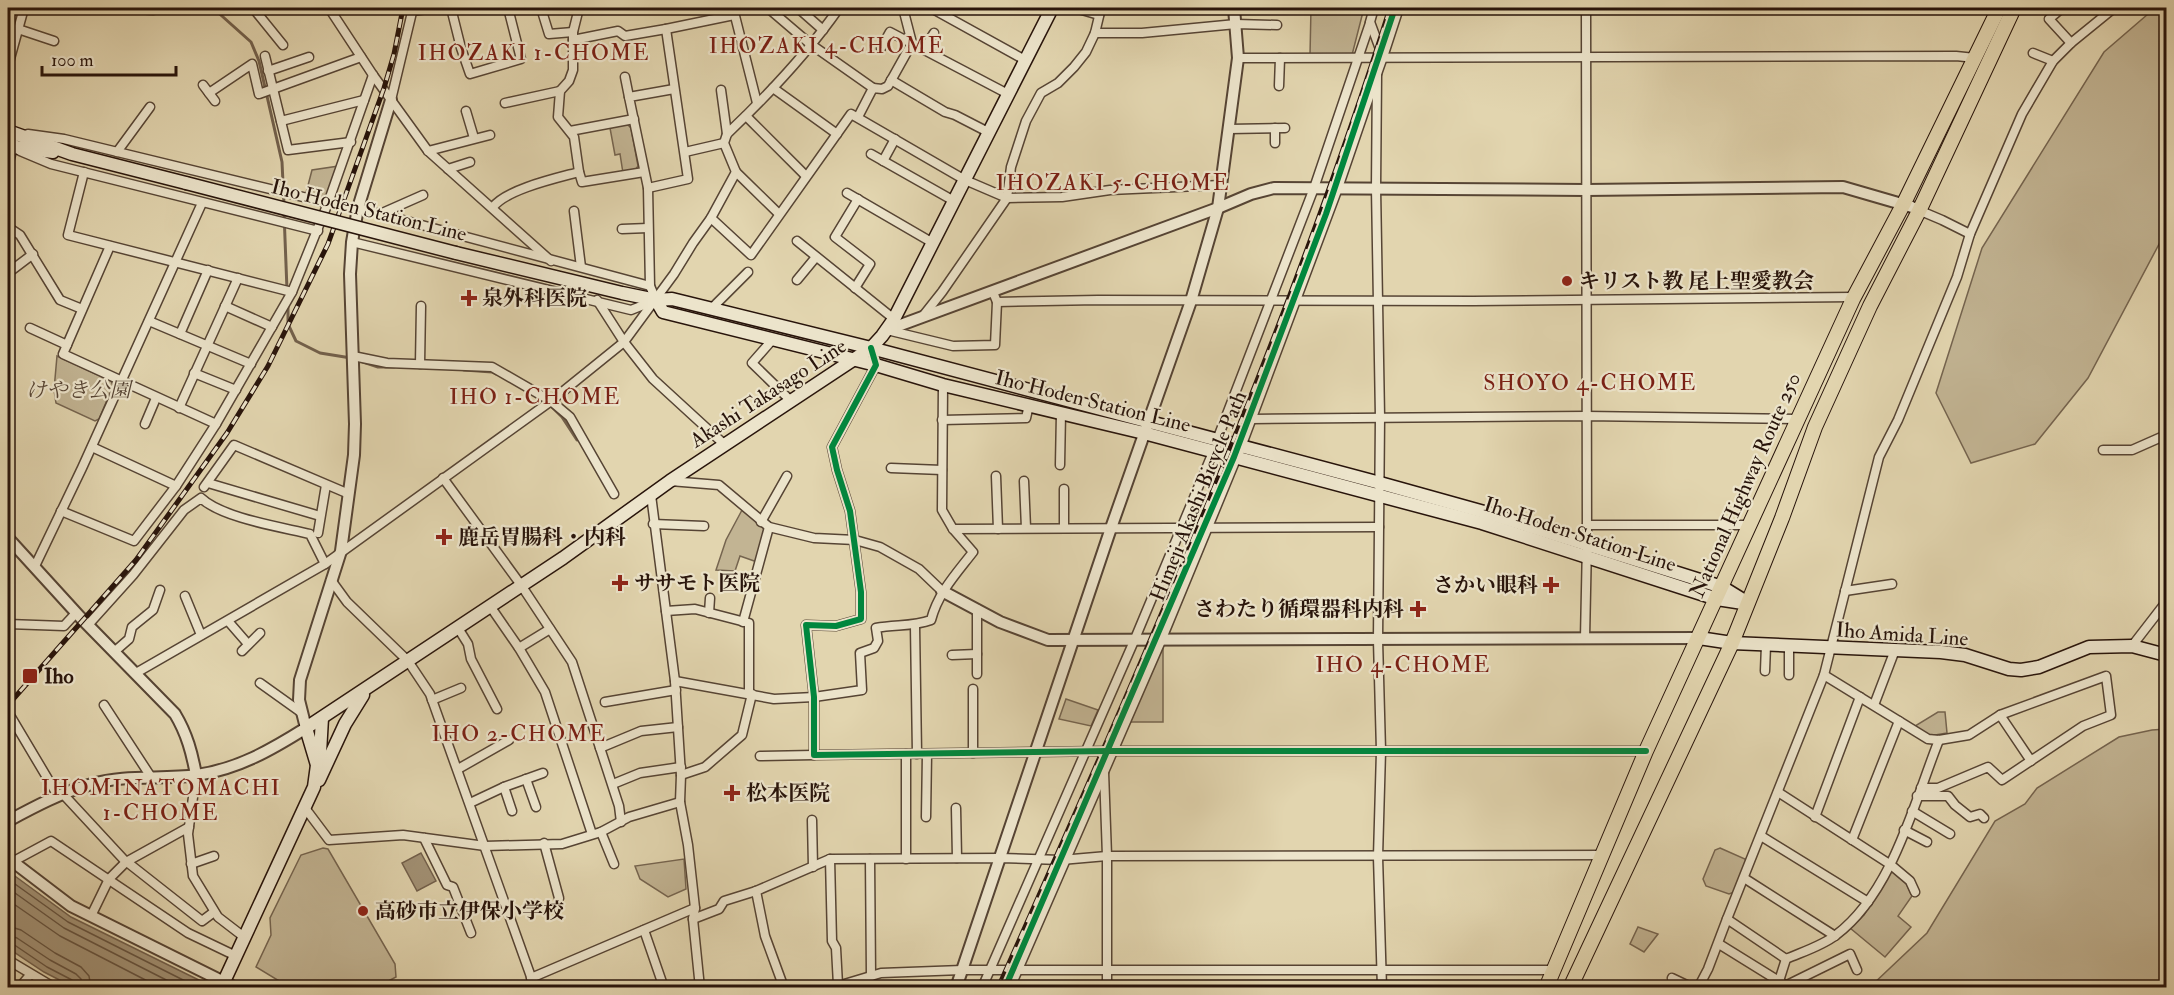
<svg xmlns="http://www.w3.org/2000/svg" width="2174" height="995" viewBox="0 0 2174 995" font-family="'IM FELL Double Pica','Noto Serif JP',serif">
<rect width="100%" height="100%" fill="#e2d5af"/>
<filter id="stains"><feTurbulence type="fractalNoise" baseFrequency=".00333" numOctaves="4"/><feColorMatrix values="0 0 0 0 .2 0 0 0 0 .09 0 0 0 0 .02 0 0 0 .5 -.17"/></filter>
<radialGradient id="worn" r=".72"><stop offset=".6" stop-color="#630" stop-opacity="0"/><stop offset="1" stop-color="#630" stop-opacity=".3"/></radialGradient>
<g fill="#c2b493" stroke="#75644f" stroke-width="1.5">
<path d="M1311 8H1364L1352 55H1310Z"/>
<path d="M2155 8H2166V231L2088 378 2035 444 1971 463 1936 393 1982 248 2104 52Z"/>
<path d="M627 124 631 128 638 166 636 169 623 173 620 154 615 155 610 128Z"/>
<path d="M339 166 328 194 321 197 306 193 312 170Z"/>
<path d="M57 356 111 381 113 386 99 419 95 421 56 403 54 390Z"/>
<path d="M742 510 766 528 757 562 740 556 735 571 716 570 726 540Z"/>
<path d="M1163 647V722H1129Z"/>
<path d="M1066 699 1098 710 1091 726 1059 719Z"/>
<path d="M1938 712H1945L1947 733 1929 736 1915 726Z"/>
<path d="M2166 729V987H1870L1927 933 1995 821 2025 804 2037 788 2119 737 2152 730Z"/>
<path d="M323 848 328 849 395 964 396 977 377 987H289L256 967 271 935 270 918 301 855Z"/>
<path d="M1720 848 1745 859 1747 864 1737 891 1729 894 1706 886 1703 879 1715 850Z"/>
<path d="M684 859 686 889 668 897 640 879 635 866Z"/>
<path d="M1891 871 1905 881 1912 896 1898 916 1911 927 1885 957 1850 928 1864 915Z"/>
<path d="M1638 927 1658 934 1644 952 1630 944Z"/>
</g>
<g fill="#a39377" stroke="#72604c" stroke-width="1.5">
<path d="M421 853 436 881 417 891 402 863Z"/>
<path d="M8 871 71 917 213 987H73L44 972 8 948Z"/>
</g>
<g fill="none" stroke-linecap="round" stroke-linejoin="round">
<g stroke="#665441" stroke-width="1.5">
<path d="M8 879 68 922 199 988"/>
<path d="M8 888 64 928 182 988"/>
<path d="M8 900 60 936 161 988"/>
<path d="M8 926 21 930 55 953 81 967 89 976 91 988"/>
<path d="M8 935 17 938 50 960 76 974 81 979 82 988"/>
<path d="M8 943 13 944 47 967 72 980 75 988"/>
</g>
<g stroke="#72604c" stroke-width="3">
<path d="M81 8 91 10 153 14 184 8"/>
<path d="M213 8 251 42 259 61 282 162 284 204"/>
<path d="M284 213 287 290"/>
<path d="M288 306V324L296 341 320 353 351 358"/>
<path d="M363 362 378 367H394"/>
<path d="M464 370 492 372 496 374"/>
<path d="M551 406 562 417 577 440"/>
</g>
<defs>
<g id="minor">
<path d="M253 8 283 45"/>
<path d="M329 8 373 75 428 151 551 261"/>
<path d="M451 8 461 48 470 74 521 59 508 8"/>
<path d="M541 8 549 34 573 32"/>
<path d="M733 8 757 103"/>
<path d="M768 8 809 43 873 88"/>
<path d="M798 8 823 30"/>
<path d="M931 8 1025 60"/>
<path d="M1075 8 1099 15"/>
<path d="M1374 8 1370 22 1383 57 1377 74 1376 188 1380 417 1378 640 1381 751 1378 857 1382 988"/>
<path d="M2062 8 2049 19 2071 43"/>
<path d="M1001 9 1002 8"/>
<path d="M412 11 435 8"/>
<path d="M18 29 54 41"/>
<path d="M1095 33H1142L1236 24 1277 25"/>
<path d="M573 40 618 31 625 36 666 29"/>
<path d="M881 48 890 32 1008 94"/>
<path d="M924 49 934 33"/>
<path d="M2033 53 2053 61"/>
<path d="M265 56 288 150 351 142"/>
<path d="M1383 57 1399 8"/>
<path d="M1238 58 1956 56 1975 58"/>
<path d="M8 66 24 8"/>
<path d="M268 71 309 57"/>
<path d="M625 77 629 97"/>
<path d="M891 80 945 112 955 115 988 132"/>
<path d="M203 85 215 101"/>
<path d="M1279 86 1280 58"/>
<path d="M773 88 837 134"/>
<path d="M721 90 727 134"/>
<path d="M209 93 252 64 259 94 361 57"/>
<path d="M391 100 413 8"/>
<path d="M505 103 560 91"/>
<path d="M466 111 474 138"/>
<path d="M746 116 806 176"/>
<path d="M858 117 873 88 882 89 888 86 912 43 903 8"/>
<path d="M281 121 364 100"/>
<path d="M1229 129 1285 128"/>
<path d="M570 131 634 119"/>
<path d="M28 134 64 139 328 203"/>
<path d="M1275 143V128"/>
<path d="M20 151 51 164 318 231"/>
<path d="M428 151 490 135"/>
<path d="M117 152 150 107"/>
<path d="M685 152 724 143"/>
<path d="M871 154 954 201"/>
<path d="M883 161 895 139"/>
<path d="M8 166 14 143"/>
<path d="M448 169 470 162"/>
<path d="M579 172 582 182 644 172"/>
<path d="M736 172 779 214"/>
<path d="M648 188 688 179 666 29 734 15"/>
<path d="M847 193 933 243"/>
<path d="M493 207C507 189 557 178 579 172L574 137 558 117 560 91 569 81 573 70V32L579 8"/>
<path d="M358 208 650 286"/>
<path d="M1916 209 1942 220 1970 234"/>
<path d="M574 211 581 267"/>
<path d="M380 214 423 195"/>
<path d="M711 218 751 255 851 114 965 180 1007 198 1062 197 1110 190 1221 185"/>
<path d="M8 227 20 235 60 300 82 309"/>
<path d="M622 229 648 228"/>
<path d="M797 241 894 319"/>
<path d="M352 242 631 310 656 300"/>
<path d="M110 246 63 354 216 424"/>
<path d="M8 273 33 254"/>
<path d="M797 280 816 257"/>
<path d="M855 288 870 264 835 237 858 199"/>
<path d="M292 292 328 203 373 75"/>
<path d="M993 292 997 302 1098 300 1473 301 1854 297"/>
<path d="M597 300 624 342 653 379 725 445"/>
<path d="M656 300 650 286 648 188 629 97 674 89"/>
<path d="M225 306 272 327"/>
<path d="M712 308 748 272"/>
<path d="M923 316 942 292 1007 198 1011 167 1026 121 1041 93 1058 83 1074 67 1086 52 1095 33 1101 8"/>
<path d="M149 321 251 364"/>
<path d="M30 328 67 345"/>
<path d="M887 330 953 346 995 345 997 302"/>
<path d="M180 334 208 270"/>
<path d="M773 339 752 363 791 401"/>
<path d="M871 348 876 365 832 447 837 470 850 511 861 592V619L836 626 806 625 814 697V755L1108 751H1646"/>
<path d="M353 356 387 363 492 367 551 401 570 417 614 494"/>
<path d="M420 364 421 306"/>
<path d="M194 373 236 390"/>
<path d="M179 408 238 278"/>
<path d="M1252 419 1586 416 1798 419"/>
<path d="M942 420 1026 418 1029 405"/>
<path d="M145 424 156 398"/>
<path d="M1217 440 1314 188 1370 23"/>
<path d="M92 447 176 486"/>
<path d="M2103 450H2132L2166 435"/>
<path d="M1060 465 1061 413"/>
<path d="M891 468 942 470"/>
<path d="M996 476 998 529"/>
<path d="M443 478 521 585 572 662 619 806 621 822"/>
<path d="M670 481 719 485 769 527 814 538 855 540 880 547 919 569 942 591"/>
<path d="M1024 481 1026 528"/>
<path d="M208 483 320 516"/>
<path d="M204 487 234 445 349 494"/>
<path d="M651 495 675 681 681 775 680 802 688 845 695 908 693 919 700 988"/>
<path d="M61 511 134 541 176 486 216 424 292 292 68 235 84 172"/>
<path d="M761 522 787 476"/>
<path d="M653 524 704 526"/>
<path d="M1587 525H1751"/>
<path d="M1064 528V489"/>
<path d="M953 529 1379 527"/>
<path d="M318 533 326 485"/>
<path d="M35 566 82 468 202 203"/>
<path d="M331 580 347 602 408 661 430 694 535 988"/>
<path d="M1845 591 1892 584"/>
<path d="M185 596 201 635"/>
<path d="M490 606 519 648 545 692 592 834"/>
<path d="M977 609V674"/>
<path d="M666 611 695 609 749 623V694"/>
<path d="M709 613 710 598"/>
<path d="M228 621 248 644"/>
<path d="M743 622 769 527"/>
<path d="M8 624 64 626 76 613"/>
<path d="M88 625 133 575 184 510 201 498C222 518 281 527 310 534L325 564"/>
<path d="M915 626 917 754"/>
<path d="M458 628 468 644 471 659 497 709"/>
<path d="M1585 638 1587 543 1586 8"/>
<path d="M2132 646 2166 602"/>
<path d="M519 648 550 629"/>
<path d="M242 651 260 633"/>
<path d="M114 652 129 639 132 627 153 610 160 590"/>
<path d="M952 655 977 654"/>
<path d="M1765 671 1766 645"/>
<path d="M136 673 325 564 551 401 624 342 674 274 693 243 711 218 736 172 724 143 727 134C768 95 807 54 839 8"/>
<path d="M1789 675V646"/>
<path d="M1824 675 1928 739 1939 740 1969 735 2000 715 2106 676 2111 715 2083 726 2002 780 1988 767 1938 788H1921"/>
<path d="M675 681 774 699 814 697 862 690 860 653 874 648 878 641 876 628C895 624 912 627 931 620 938 593 956 574 973 552L953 529 942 510 943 385"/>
<path d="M260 683 302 713"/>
<path d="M432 700 461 688"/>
<path d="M605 702 676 690"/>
<path d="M104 705 151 777"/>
<path d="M1874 705 1895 650"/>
<path d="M2000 715 2031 761"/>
<path d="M8 721 11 717 58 796"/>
<path d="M600 748 641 731 678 727"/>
<path d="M973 753V689"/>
<path d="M760 756 814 755"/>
<path d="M458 769 509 740"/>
<path d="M1104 772 1107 856V988"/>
<path d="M196 775 188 834 193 876 218 917 244 937"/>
<path d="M681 775 705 767 742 735 752 694"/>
<path d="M526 779 536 807"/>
<path d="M613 784 640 773 681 767"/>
<path d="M504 787 512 811"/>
<path d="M1778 792 1891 865 1910 881 1915 892"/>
<path d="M63 794 126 862"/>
<path d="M1917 796H1948L1955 805 1970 817 1980 814 1984 818"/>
<path d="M470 803 504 787 543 773"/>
<path d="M305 808 329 840 403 835 485 846 562 844 601 832 629 817 680 802"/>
<path d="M956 808 957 858"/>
<path d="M1912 811 1950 834"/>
<path d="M926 817 927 754"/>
<path d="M1815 817 1860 697"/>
<path d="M812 820 813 867"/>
<path d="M1904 830 1927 842"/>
<path d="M601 832 614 864"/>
<path d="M1761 836 1868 902"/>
<path d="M424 838 447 885 453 887 471 933"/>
<path d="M1852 840 1899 721"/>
<path d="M544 843 559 898"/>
<path d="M830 859 832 941 836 948 838 985"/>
<path d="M870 859 871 976"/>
<path d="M906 859V754"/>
<path d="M12 862 51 841 188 933 236 956"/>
<path d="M127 862 202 921 214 912"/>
<path d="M191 864 214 856"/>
<path d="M1744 878 1835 936"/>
<path d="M756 891 765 936 784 988"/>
<path d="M91 916 109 879 126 862 189 827"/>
<path d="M693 919 719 909 724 901 756 891 830 859 1000 858 1061 860 1107 856 1603 855"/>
<path d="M1727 919 1786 959"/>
<path d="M644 930 664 988"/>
<path d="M1719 944 1782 983"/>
<path d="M8 960 55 988"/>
<path d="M531 978 695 908"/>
<path d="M1672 978 1693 988"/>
<path d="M1779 981 1786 959C1802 952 1822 946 1836 935 1892 893 1914 803 1939 740"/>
<path d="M19 988 30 975"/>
<path d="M831 988 881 973 962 970H1553"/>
<path d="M982 988 1134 641 1213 452"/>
<path d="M1010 988 1161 641 1241 447 1338 188 1377 74"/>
<path d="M1698 988 1708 969 1727 919 1824 675 1879 457 1898 420 1957 277 1970 234 2022 114 2053 61 2071 43 2114 8"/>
<path d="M1781 988 1850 954 1857 970"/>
</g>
<g id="tertiary">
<path d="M887 330 1218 208 1251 194 1274 188 1586 190 1843 187 1912 207"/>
<path d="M8 538 80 617 175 714C187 734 192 753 196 775"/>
<path d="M942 591 1000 622 1048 640 1699 638"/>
<path d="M8 821C34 807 62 792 92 784 126 774 162 780 197 775 238 769 271 750 306 728L299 700 300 680 341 551 354 455 355 424 350 274 352 242 358 208 391 100"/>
<path d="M8 858 71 906 236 988"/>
<path d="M956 988 1111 528 1191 301 1218 208 1238 58 1234 8"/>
</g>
<g id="secondary">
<path d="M8 131 72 154 186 183"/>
<path d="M8 146 53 152"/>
<path d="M456 253 622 293 656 300 672 299 871 348 1380 483 1484 512 1722 587 1748 603"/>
<path d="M656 300 663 312 876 365 943 385 1144 433 1482 523 1717 599 1743 603"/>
<path d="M1699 638 1732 643 1941 652 1965 655 2009 669 2021 670 2039 667 2089 647 2132 646 2166 655"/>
<path d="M317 764 320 753 322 718"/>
<path d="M319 780 345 724 363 695"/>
<path d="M221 988 314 787 317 765 306 728 563 558 670 481 871 348 882 336 894 319 1052 8"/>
</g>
<g id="trunk">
<path d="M1546 988 1646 751 1798 419 1853 299 1904 203 1999 8"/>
<path d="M1570 988 1732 643 1782 518 1815 427 1870 306 1919 211 2014 8"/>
</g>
</defs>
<use href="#minor" stroke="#564434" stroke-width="11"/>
<use href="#tertiary" stroke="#564434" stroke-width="14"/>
<use href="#secondary" stroke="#28140b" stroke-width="15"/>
<use href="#trunk" stroke="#28140b" stroke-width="16"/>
<use href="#minor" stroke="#ece4cb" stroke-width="8"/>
<use href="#tertiary" stroke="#ece4cb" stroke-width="10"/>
<use href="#secondary" stroke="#ece4cb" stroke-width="12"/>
<use href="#trunk" stroke="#e2d5af" stroke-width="14"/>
<defs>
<g id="rail">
<path d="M8 705 136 560 227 433 268 366 328 244 384 88 394 54 403 8"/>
<path d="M998 988C1140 668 1285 341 1390 8"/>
</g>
</defs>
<use href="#rail" stroke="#28140b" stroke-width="5"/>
<use href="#rail" stroke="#ece4cb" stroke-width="3" stroke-dasharray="9" stroke-linecap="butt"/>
<defs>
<path id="secondary-bridge" d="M186 183 456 253"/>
</defs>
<use href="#secondary-bridge" stroke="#28140b" stroke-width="15" stroke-linecap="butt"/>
<use href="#secondary-bridge" stroke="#ece4cb" stroke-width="12"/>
<defs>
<g id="cycleway">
<path d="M871 348 876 365 832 447 837 470 850 511 861 592V619L836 626 806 625 814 697V755L1108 751H1646"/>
<path d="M1005 988 1234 457 1326 214 1395 8"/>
</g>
</defs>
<use href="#cycleway" stroke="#ece4cb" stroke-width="10"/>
<use href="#cycleway" stroke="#00873e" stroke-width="6"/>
</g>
<g fill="#8f2418" stroke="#ece4cb" stroke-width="2">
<circle cx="1567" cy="281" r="6"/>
<path d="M466 289h6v6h6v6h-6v6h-6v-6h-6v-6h6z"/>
<path d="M441 528h6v6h6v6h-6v6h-6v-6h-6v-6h6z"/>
<path d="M617 574h6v6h6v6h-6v6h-6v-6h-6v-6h6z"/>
<path d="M1548 576h6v6h6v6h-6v6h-6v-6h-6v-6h6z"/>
<path d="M1415 600h6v6h6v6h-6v6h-6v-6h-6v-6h6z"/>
<rect x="22" y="668" width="16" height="16" rx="3"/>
<path d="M729 784h6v6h6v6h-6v6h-6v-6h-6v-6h6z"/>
<circle cx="363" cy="911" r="6"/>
</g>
<g text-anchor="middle" stroke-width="4.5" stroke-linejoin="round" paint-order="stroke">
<g font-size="21" fill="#28140b" stroke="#ece4cb">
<text transform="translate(369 210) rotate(14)" y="7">Iho Hoden Station Line</text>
<text transform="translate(768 393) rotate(-33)" y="7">Akashi Takasago Line</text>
<text transform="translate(1093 401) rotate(14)" y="7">Iho Hoden Station Line</text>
<text transform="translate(1745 485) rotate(-66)" y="7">National Highway Route 250</text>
<text transform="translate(1198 496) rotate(-68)" y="7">Himeji Akashi Bicycle Path</text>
<text transform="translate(1580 534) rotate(18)" y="7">Iho Hoden Station Line</text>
<text transform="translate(1902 634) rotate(4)" y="7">Iho Amida Line</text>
</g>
<g font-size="21" font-weight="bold" fill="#28140b" stroke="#ece4cb" text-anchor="start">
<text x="1579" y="288">キリスト教 尾上聖愛教会</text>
<text x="482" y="305">泉外科医院</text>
<text x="458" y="544">鹿岳胃腸科・内科</text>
<text x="634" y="590">ササモト医院</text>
<text x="1538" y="592" text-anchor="end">さかい眼科</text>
<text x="1404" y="616" text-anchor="end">さわたり循環器科内科</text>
<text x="44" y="683">Iho</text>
<text x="746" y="800">松本医院</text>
<text x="375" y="918">高砂市立伊保小学校</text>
</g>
<g font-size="21" font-style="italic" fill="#564434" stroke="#ece4cb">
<text x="78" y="397">けやき公園</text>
</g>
<g font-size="22" letter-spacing="1.5" fill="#7a1f14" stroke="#ece4cb">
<text x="827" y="53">IHOZAKI 4-CHOME</text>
<text x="534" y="60">IHOZAKI 1-CHOME</text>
<text x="1113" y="190">IHOZAKI 5-CHOME</text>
<text x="1590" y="390">SHOYO 4-CHOME</text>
<text x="535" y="404">IHO 1-CHOME</text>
<text x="1403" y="672">IHO 4-CHOME</text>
<text x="519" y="741">IHO 2-CHOME</text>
<text x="161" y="795">IHOMINATOMACHI<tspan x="161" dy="25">1-CHOME</tspan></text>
</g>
</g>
<rect width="2174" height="995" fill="none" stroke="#e2d5af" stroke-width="30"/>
<rect x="9" y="9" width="2156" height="977" fill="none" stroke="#28140b" stroke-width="3"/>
<rect x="15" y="15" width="2144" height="965" fill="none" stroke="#28140b" stroke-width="1.5"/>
<path d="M42 66v9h134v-9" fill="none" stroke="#28140b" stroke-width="3"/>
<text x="51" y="66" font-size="18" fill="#28140b" stroke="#ece4cb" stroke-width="4.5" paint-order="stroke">100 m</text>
<rect width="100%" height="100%" filter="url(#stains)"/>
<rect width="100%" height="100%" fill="url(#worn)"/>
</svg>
